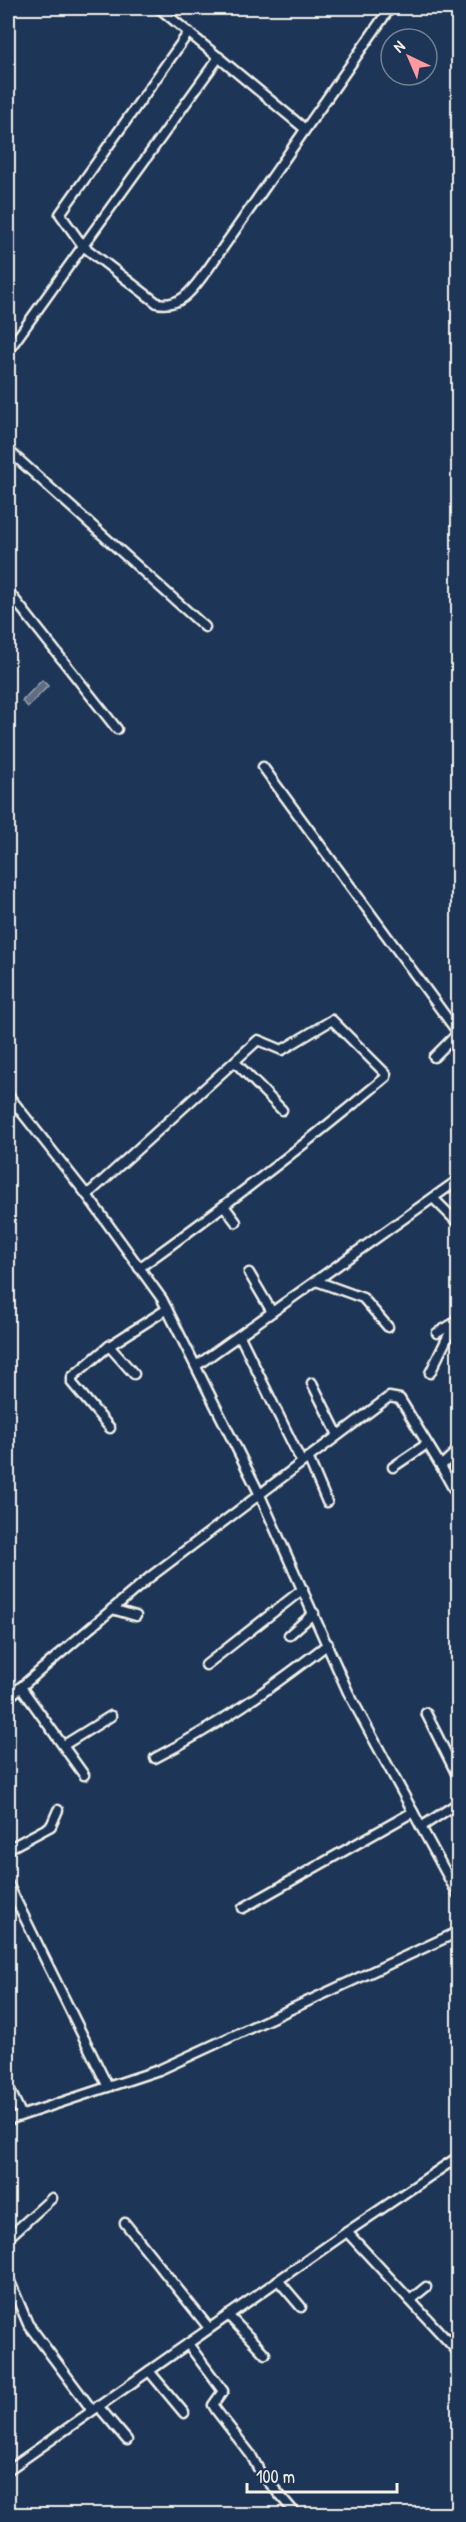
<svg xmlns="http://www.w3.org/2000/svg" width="466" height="2522" viewBox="0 0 466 2522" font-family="'Patrick Hand',sans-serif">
<rect width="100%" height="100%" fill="#1d3557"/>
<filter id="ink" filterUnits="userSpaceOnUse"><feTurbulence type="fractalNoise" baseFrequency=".0167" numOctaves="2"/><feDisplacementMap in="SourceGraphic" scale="12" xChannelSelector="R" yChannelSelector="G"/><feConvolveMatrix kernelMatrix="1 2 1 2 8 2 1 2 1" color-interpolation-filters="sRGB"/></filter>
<g filter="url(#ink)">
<path fill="#5e6d82" stroke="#9aa2ab" stroke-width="1.5" d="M42 680 48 686 28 707 22 701Z"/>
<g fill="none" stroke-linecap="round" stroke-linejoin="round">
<defs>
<g id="street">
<path d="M159 8 305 129"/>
<path d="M189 32 60 214 83 246 219 57"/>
<path d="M8 351 83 246 157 303C183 308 194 287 208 269L390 8"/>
<path d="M8 450 205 627"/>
<path d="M8 591 117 729"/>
<path d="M263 767 458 1033"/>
<path d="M434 1057 458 1033"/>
<path d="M235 1062 282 1110"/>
<path d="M8 1095 87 1195 162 1299 259 1493 348 1692 458 1895"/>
<path d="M87 1195 258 1040 282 1050 332 1020 386 1074V1077C306 1144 224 1207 139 1268"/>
<path d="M433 1198 458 1223"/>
<path d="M224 1206 236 1222"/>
<path d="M249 1273 272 1312"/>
<path d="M316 1281 363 1298 388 1327"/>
<path d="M437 1333 454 1323"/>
<path d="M240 1336 301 1461"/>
<path d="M109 1346 134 1374"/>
<path d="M196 1366 458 1180"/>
<path d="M430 1373 458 1316"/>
<path d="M312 1383 338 1435"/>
<path d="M110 1428 72 1383V1377L109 1346 167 1309"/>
<path d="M308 1457 327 1502"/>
<path d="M441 1466 458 1497"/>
<path d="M393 1467 427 1444"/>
<path d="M112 1609 136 1616"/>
<path d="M289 1635 314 1613"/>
<path d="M206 1665 303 1589"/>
<path d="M21 1687 84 1775"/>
<path d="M8 1698 150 1577 389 1397 400 1399 441 1466 458 1450"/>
<path d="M426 1713 458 1777"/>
<path d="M64 1745 111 1716"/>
<path d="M155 1758C219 1725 271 1688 328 1644"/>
<path d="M421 1827 458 1803"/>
<path d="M8 1849 51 1826 58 1810"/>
<path d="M8 1884 108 2087"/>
<path d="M243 1908 413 1812"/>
<path d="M8 2086 21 2114"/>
<path d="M8 2120 159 2070 458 1932"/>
<path d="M125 2223 209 2328"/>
<path d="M347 2232 458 2352"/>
<path d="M8 2238 52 2198"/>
<path d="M8 2277 28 2324 92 2410"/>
<path d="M278 2280 301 2307"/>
<path d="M410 2300 426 2287"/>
<path d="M228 2315 265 2354"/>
<path d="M188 2344 223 2391 213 2405 216 2410 251 2455 260 2472 296 2514"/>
<path d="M149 2371 184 2413"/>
<path d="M98 2406 127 2440"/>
<path d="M8 2470 347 2232 458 2157"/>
</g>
</defs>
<use href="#street" stroke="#f4f1e8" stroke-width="13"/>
<use href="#street" stroke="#1d3557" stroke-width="8"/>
</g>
</g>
<rect width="466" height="2522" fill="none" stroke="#1d3557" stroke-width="30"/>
<rect x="15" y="15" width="436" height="2492" fill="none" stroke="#f4f1e8" stroke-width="2" filter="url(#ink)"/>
<g transform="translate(409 57) rotate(316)"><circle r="28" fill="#1d3557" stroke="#738091" stroke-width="1.5"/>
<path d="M0-4.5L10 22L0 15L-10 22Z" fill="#ff9aa2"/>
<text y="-9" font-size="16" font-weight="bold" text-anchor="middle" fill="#f4f1e8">N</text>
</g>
<path d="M247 2483v9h150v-9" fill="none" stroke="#f4f1e8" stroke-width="3"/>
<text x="256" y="2483" font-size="18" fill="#f4f1e8" stroke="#1d3557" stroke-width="4.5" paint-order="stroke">100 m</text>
</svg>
